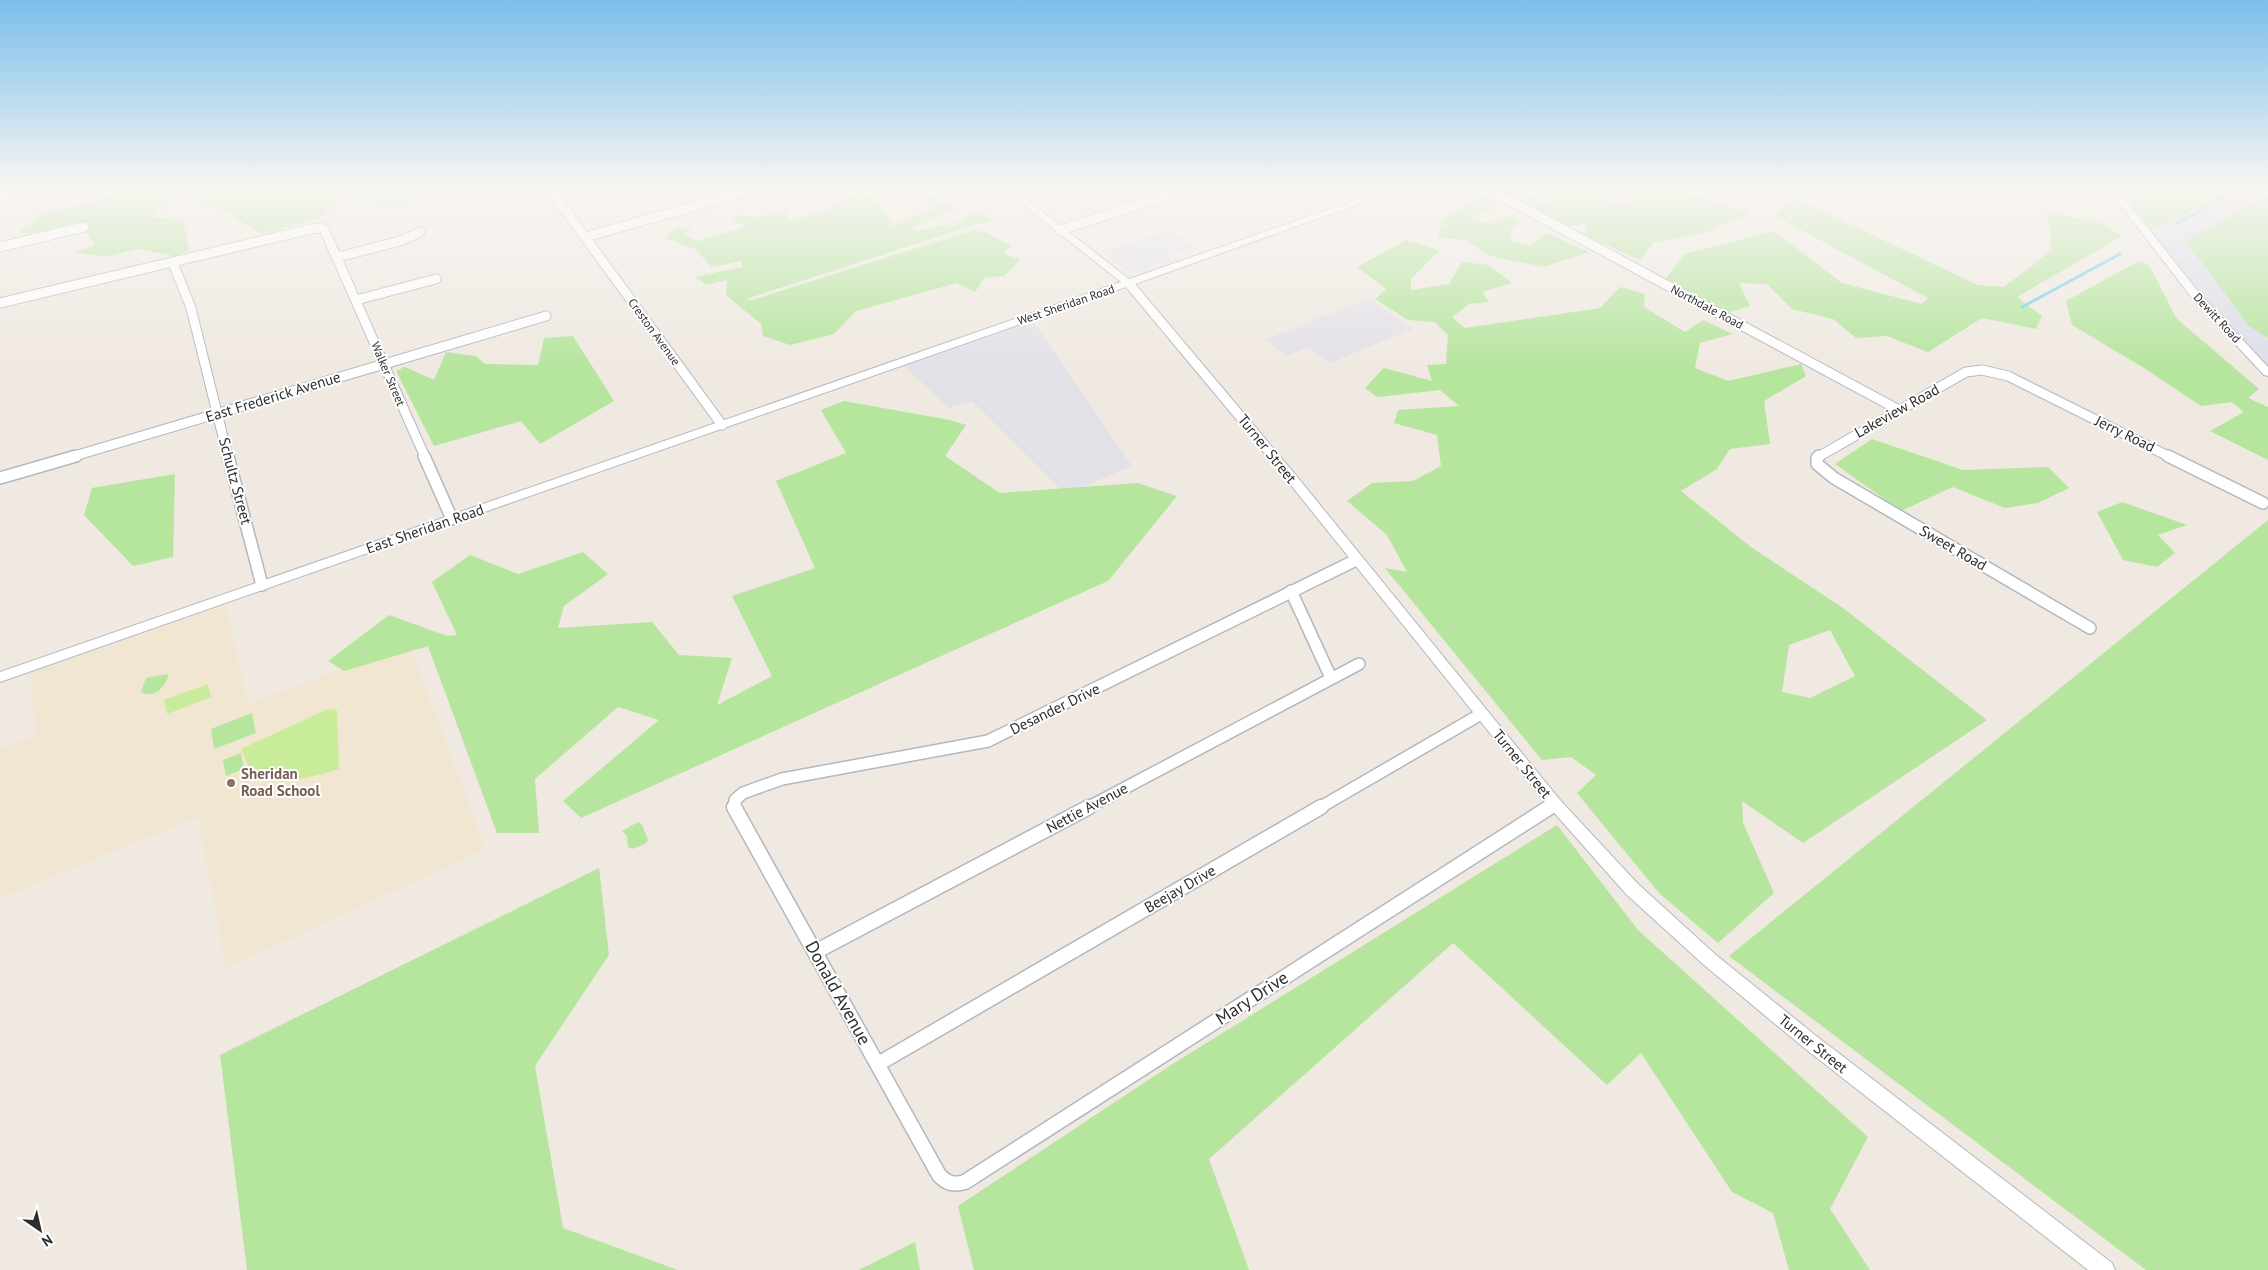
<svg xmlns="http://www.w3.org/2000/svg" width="2268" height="1270" viewBox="0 0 2268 1270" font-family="'PT Sans',sans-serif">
<rect width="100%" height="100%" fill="#efe9e1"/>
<g fill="#e3e1e8">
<path d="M1171 230 1193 247 1167 256 1172 260 1141 272 1127 270 1104 252Z"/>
<path d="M1369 299 1413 329 1330 363 1308 347 1286 356 1265 339Z"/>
<path d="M1031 322 1036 326 1132 466 1065 494 972 401 949 408 904 366Z"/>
</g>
<path fill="#f0e6d1" d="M225 605 249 704 409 643 486 849 226 968 198 817 0 898V749L36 735 30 673Z"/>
<path fill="#dcdee8" d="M2123 189H2268V368L2219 318 2150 230Z"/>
<g fill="#b6e59e" fill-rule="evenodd">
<path d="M126 189H434L401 206 342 200 316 220 260 234 219 207 176 198 151 217 183 220 189 250 175 256 137 249 105 257 75 252 95 245 88 233H17L42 213 90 204Z"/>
<path d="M1508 189H1529L1528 193 1548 207 1545 189H1581L1598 199 1630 205C1635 199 1640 192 1648 189 1665 184 1730 207 1750 213L1707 232 1653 243 1640 260 1585 235 1587 224 1563 226 1502 191Z"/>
<path d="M2123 189H2239L2150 230Z"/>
<path d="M857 190 875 196 892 225 930 210 926 196 934 195 938 203 959 207 912 228 917 231 959 222 969 215 985 214 993 221 977 224 746 299 752 300 974 230 987 233 1011 245 1003 254 1021 259 1004 276 984 278 975 292 957 283 856 311 834 334 790 345 763 336 761 324 726 295 727 280 706 285 695 277 742 267V261L712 267 695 249 665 238 676 228 693 227 683 235 697 241 745 227 732 219 738 215 757 217 785 210 789 221 831 208Z"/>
<path d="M1480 195 1499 204 1470 218 1487 223 1511 216 1521 223 1511 228V241L1530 246 1547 233 1589 252 1543 267 1490 256 1465 240 1438 237 1442 219Z"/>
<path d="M2268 195V338L2249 326 2186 241Z"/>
<path d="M1790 196 1978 285 2004 287 2052 250 2047 212 2102 223 2122 236 2017 297 2042 316 2036 329 1982 318 1928 352 1887 336 1856 338 1833 319 1792 309 1767 284 1739 283 1750 306 1730 312 1665 280 1684 254 1774 231 1842 283 1922 304 1928 298 1775 216Z"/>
<path d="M1406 240 1440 250 1411 279V290L1449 284 1462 262 1489 265 1512 283 1482 292 1489 302 1469 304 1452 317 1465 328 1600 308 1620 287 1645 294 1644 307 1685 332 1703 320 1733 334 1700 343 1695 368 1728 381 1801 364 1806 376 1764 401 1770 444 1730 449 1717 469 1681 491 1751 547 1843 608 1987 720 1803 843 1742 801 1743 823 1774 893 1718 943 1659 893 1577 793 1596 775 1571 757 1542 760 1385 568 1407 572 1387 535 1347 501 1372 483 1413 481 1441 466 1437 435 1394 423 1398 410 1459 406 1440 390 1377 397 1365 388 1384 368 1432 381 1427 365 1446 364 1448 335 1435 322 1408 320 1375 299 1386 289 1357 267ZM1830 630 1855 676 1810 698 1782 692 1789 645Z"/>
<path d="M2139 261 2149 265 2177 319 2259 389 2248 398 2268 407V460L2210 431 2244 412 2232 402 2201 406 2144 368 2072 325 2066 301Z"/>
<path d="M573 336 614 401 540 444 521 421 434 446 396 371 405 367 434 380 446 352 476 356 485 364 538 365 544 338Z"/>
<path d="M844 401 950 420 966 425 945 456 1000 493 1138 483 1177 496 1108 581 581 818 563 801 659 720 618 707 535 779 539 833H497L428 646 344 671 328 661 389 615 447 636 457 635 432 582 470 555 518 574 583 552 608 574 564 606 558 628 652 622 679 655 732 658 717 705 772 676 732 596 815 568 776 481 846 453 821 410Z"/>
<path d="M1872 439 1963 470 2048 467 2069 488 2038 503 2005 508 1953 487 1901 511 1835 464Z"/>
<path d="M175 474 173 557 133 566 84 515 92 488Z"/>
<path d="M2122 502 2187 525 2158 535 2175 553 2157 567 2123 560 2097 512Z"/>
<path d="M2268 520V1270H2146L1729 956Z"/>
<path d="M169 674C165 687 155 699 141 692L146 678Z"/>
<path d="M252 713 256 733 214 749 211 729Z"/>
<path d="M241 753 244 769 226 776 223 760Z"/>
<path d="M638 822 642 825 648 840 645 844 632 849 628 847 627 836 622 831Z"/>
<path d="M1557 825 1638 930 1868 1137 1830 1209 1870 1270H1789L1773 1213 1732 1192 1641 1053 1607 1085 1453 943 1209 1159 1249 1270H974L958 1206 1168 1067Z"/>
<path d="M599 868 609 955 535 1066 563 1228 678 1270H247L220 1055Z"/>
<path d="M915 1242 920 1270H859Z"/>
</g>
<g fill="#c9ec9a">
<path d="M208 684 211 697 167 714 164 700Z"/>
<path d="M328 709 337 710 339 769C316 776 271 790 252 770 247 765 244 755 241 749Z"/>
</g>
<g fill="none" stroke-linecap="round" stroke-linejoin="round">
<g stroke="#75cff0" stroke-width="3">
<path d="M2177 223 2240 189"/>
<path d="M2022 307 2120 254"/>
</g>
<defs>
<g id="minor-far2">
<path d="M550 189 722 425"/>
<path d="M1488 189 1899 410"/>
<path d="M0 196 32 189"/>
<path d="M1060 230 1187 189"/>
<path d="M585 237 756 189"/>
<path d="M0 247 84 227"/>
<path d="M338 257 400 241 420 232"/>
<path d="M173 263 191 308 228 457"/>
<path d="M356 300 436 279"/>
<path d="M0 303 315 228 324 229 425 457"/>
<path d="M71 457 546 316"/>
<path d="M1818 457 1966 372 1982 370 2008 376 2170 457"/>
</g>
<g id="minor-far1">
<path d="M228 456 262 585"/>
<path d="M424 456 452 519"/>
<path d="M1819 456 1817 458V464L1834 478 2090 628"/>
<path d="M2168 456 2263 503"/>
<path d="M0 478 76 456"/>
<path d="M1291 591 1331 678"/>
<path d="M735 808V800L743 793 782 779 988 741 1356 560"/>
<path d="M1087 808 1359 664"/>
<path d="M1319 808 1481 714"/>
<path d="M1548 808 1555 804"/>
</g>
<g id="minor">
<path d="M734 807 939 1175C947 1184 954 1185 965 1182L1550 807"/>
<path d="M815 952 1089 807"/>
<path d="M878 1064 1321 807"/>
</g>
<g id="tertiary">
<path d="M1003 189H1013L1129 279 1388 189H1401L1135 284 1294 473 1560 800 1638 884 1716 955 1815 1035 2112 1263 2115 1270H2088L1803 1047 1704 965 1626 894 1550 808 1286 479 1126 287 0 682V672L1121 282Z"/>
<path d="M2108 189H2117L2200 294 2268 367V376L2264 375 2192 298Z"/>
</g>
</defs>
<use href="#minor-far2" stroke="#b4b7c1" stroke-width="11"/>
<use href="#minor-far1" stroke="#b4b7c1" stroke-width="14"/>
<use href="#minor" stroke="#b4b7c1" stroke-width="17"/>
<use href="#tertiary" stroke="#b4b7c1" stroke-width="2"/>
<use href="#minor-far2" stroke="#fff" stroke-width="9"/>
<use href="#minor-far1" stroke="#fff" stroke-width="11"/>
<use href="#minor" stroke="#fff" stroke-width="14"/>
<use href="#tertiary" fill="#fff" fill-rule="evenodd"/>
</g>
<linearGradient id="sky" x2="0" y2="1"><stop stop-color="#7abfeb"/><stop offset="0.51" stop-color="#f8f5f2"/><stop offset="1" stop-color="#f8f5f2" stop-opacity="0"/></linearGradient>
<rect width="2268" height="367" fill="url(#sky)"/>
<circle fill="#8d6e63" stroke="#fff" stroke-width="2" cx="231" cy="783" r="5"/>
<g text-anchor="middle" stroke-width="4" stroke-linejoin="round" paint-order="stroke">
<g font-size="12" fill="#2e2e2e" stroke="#fff">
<text transform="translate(1066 305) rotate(-19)" y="4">West Sheridan Road</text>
<text transform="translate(1707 307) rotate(28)" y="4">Northdale Road</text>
<text transform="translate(2217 318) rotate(47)" y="4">Dewitt Road</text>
<text transform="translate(654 332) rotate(54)" y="4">Creston Avenue</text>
<text transform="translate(388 374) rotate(67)" y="4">Walker Street</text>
</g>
<g font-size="15" fill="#2e2e2e" stroke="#fff">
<text transform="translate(273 397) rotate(-17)" y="5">East Frederick Avenue</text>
<text transform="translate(1897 411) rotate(-29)" y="5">Lakeview Road</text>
<text transform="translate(2125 434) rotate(26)" y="5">Jerry Road</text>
<text transform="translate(1267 449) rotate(51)" y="5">Turner Street</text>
<text transform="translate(235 481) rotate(75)" y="5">Schultz Street</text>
<text transform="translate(425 529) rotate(-19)" y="5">East Sheridan Road</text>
<text transform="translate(1953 548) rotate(30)" y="5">Sweet Road</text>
<text transform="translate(1055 709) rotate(-26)" y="5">Desander Drive</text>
<text transform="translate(1522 764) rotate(51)" y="5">Turner Street</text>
<text transform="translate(1087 808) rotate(-28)" y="5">Nettie Avenue</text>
<text transform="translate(1180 889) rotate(-30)" y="5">Beejay Drive</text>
<text transform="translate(1813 1044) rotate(39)" y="5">Turner Street</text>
</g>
<g font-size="15" font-weight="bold" fill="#785e54" stroke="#fff" text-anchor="start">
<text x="241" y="779">Sheridan<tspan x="241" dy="17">Road School</tspan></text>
</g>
<g font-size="18" fill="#2e2e2e" stroke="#fff">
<text transform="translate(838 993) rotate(61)" y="6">Donald Avenue</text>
<text transform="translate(1252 998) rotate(-33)" y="6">Mary Drive</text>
</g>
</g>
<g transform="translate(40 1230) rotate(146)" stroke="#ffffff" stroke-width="4" paint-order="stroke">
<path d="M0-4L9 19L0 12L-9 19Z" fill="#2e2e2e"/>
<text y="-8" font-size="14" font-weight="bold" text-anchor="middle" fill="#2e2e2e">N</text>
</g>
</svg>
